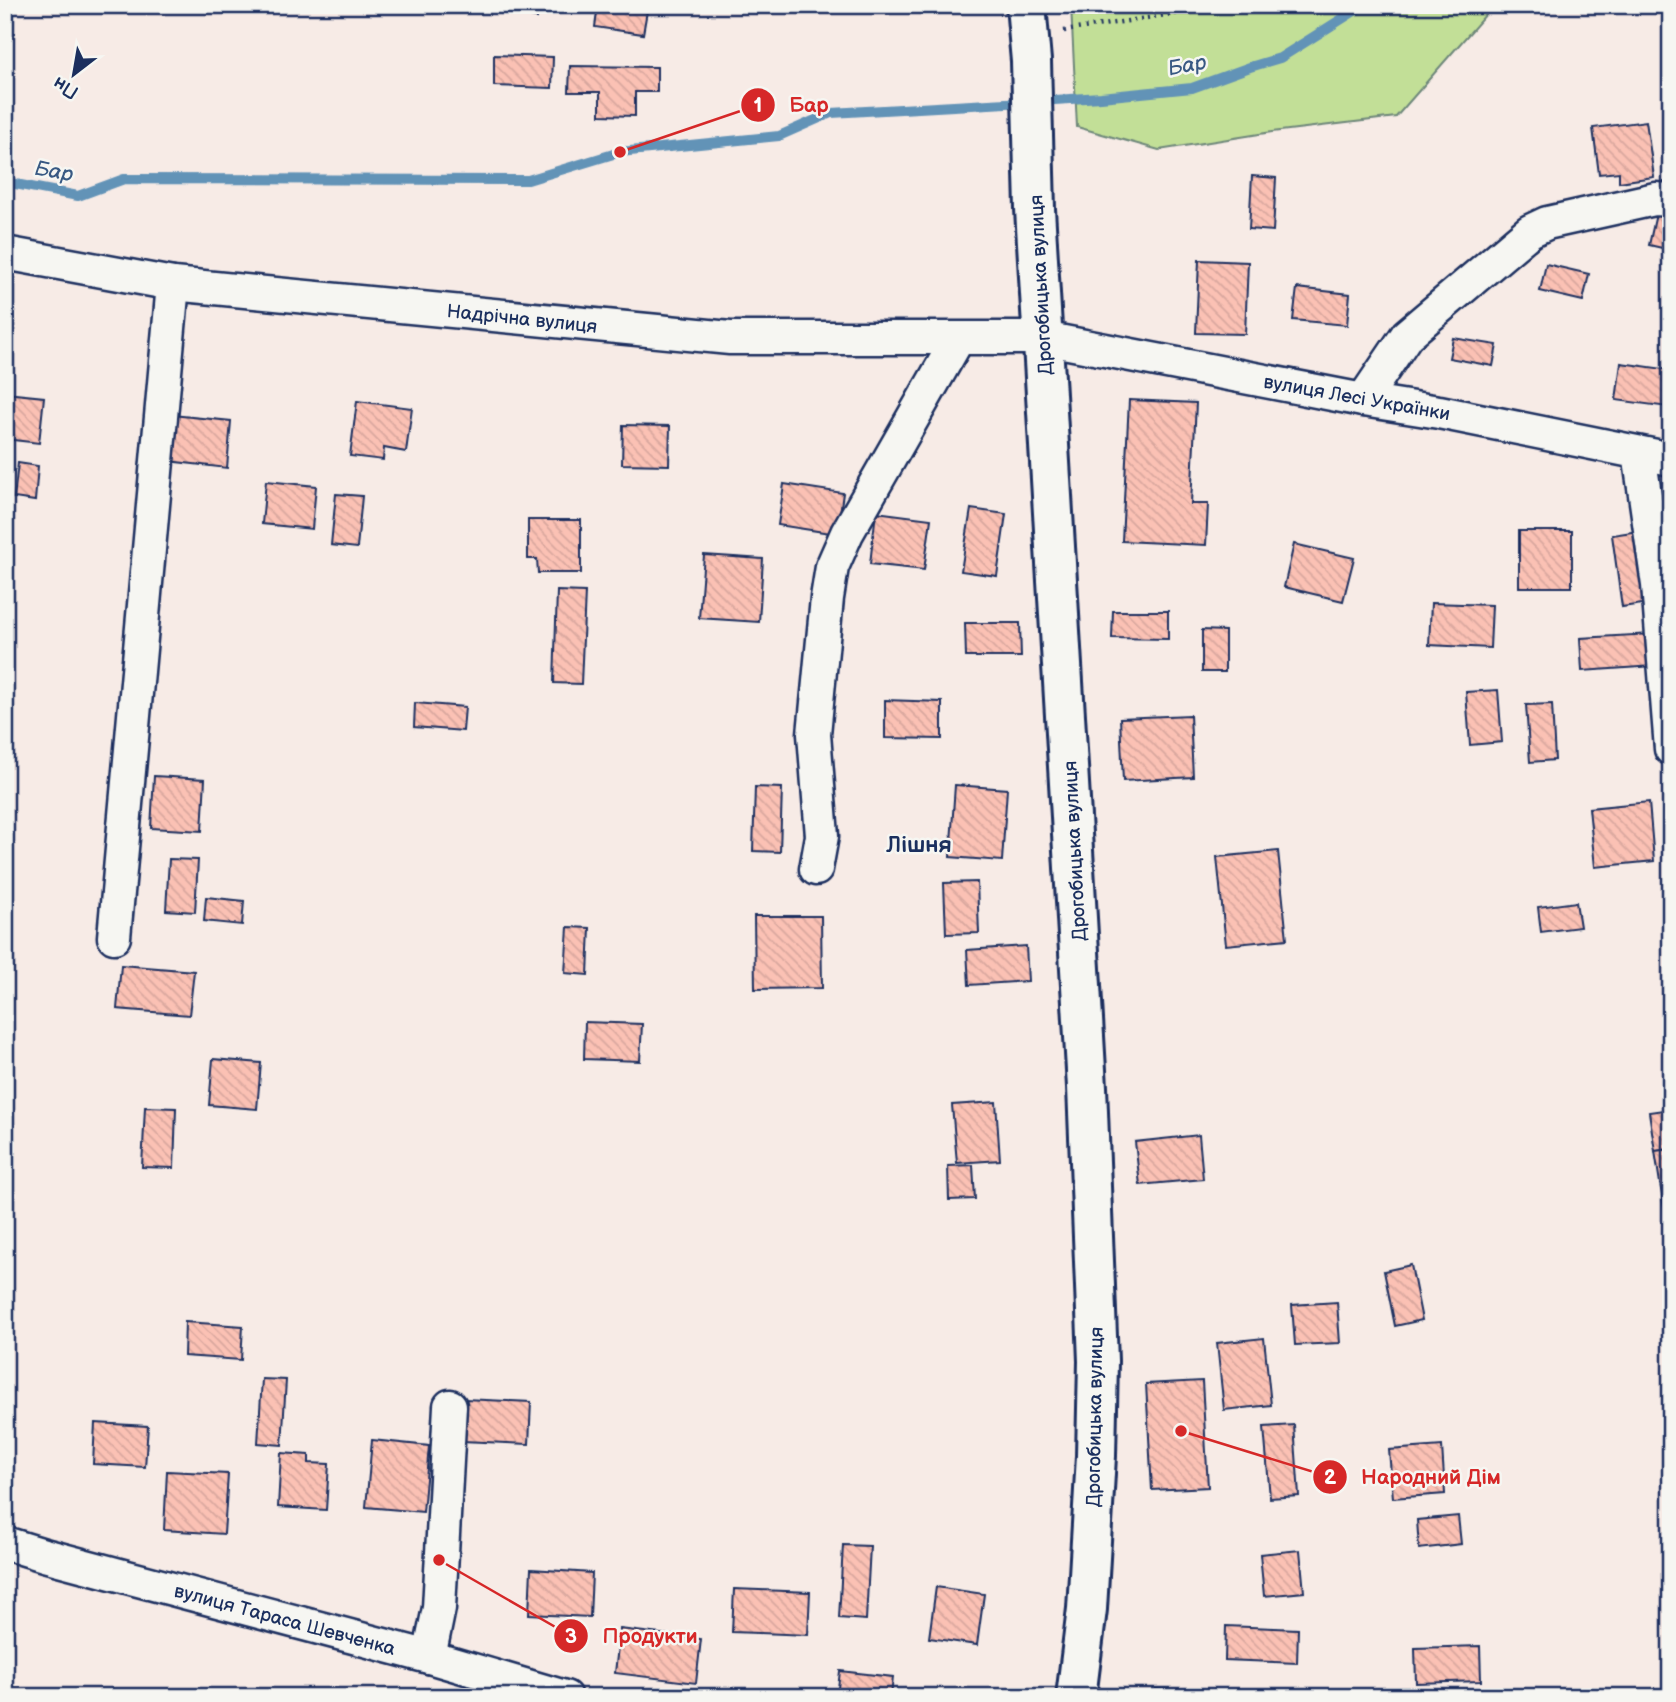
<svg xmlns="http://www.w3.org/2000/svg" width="1676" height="1702" viewBox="0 0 1676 1702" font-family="'Balsamiq Sans',sans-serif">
<defs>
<pattern id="building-back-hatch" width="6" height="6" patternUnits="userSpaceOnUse" patternTransform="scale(1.75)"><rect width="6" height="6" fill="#fbc1b4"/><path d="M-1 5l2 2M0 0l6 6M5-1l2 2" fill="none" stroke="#d7a69d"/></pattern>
</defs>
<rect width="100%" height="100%" fill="#f7ebe6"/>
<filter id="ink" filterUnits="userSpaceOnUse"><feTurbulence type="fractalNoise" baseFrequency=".0143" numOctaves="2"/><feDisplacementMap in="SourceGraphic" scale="14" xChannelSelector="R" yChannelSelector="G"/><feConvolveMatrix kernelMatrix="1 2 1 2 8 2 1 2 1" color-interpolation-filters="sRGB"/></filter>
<g filter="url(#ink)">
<path fill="#c2df97" stroke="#6e877a" stroke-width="2" d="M1071 5H1494L1396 117 1272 132 1159 150 1077 127Z"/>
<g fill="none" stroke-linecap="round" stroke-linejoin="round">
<g stroke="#6293b7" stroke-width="10">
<path d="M1039 101 1101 97 1192 88 1250 67 1280 58 1364 5"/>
<path d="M5 182 78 196 124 179 528 180 620 152 779 136 831 113 1024 102"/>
</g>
</g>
<g fill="url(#building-back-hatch)" stroke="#1b2f5e" stroke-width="2">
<path d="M486 5H539L537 18 485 9Z"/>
<path d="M598 5H648L643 34 595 27Z"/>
<path d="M494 55 553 57 552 88 494 86Z"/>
<path d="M570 66 657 67V92H635V116L600 115V92H569Z"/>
<path d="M1646 121 1654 177 1619 182V172L1599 174 1593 128Z"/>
<path d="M1252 176 1276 178 1273 231 1249 229Z"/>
<path d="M1656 214 1671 218V250L1649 245Z"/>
<path d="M1199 260 1248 262 1245 334 1196 333Z"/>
<path d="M1546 264 1589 274 1583 301 1540 291Z"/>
<path d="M1297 288 1350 294 1347 325 1293 320Z"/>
<path d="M1453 338 1497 345 1493 366 1449 358Z"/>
<path d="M1621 363 1671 370V387L1668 407 1616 400Z"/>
<path d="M5 393 44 397 39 443 5 439Z"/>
<path d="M1129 400 1196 403 1191 504H1208L1206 545 1122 541Z"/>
<path d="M357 401 412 408 406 452 384 448 383 460 350 456Z"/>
<path d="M172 415 231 421 227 468 168 461Z"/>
<path d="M623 425 670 426 669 465 622 464Z"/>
<path d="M18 463 38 466 35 501 14 498Z"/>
<path d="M266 481 316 486 312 529 262 524Z"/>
<path d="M784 484 843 493 837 534 778 525Z"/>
<path d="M336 494 362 496 357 548 331 545Z"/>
<path d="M971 509 1006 514 997 576 961 571Z"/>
<path d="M876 512 931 519 924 570 870 564Z"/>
<path d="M528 520H581V573H538L537 559H528Z"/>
<rect x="1519" y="531" width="53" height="56"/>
<path d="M1639 531 1649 603 1622 607 1612 535Z"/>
<path d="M1294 544 1354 558 1343 601 1284 587Z"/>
<path d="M704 555 763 559 759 622 699 618Z"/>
<path d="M557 591 585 592 581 684 554 683Z"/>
<path d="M1431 603 1492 605 1490 648 1429 645Z"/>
<path d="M1113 611H1168V639L1112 638Z"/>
<path d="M965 623H1020L1021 657H966Z"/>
<path d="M1202 630 1225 631V672H1202Z"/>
<path d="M1652 634 1654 666 1582 671 1580 638Z"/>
<path d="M1498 690 1502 742 1470 745 1466 692Z"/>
<path d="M885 700 942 702V739L885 738Z"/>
<path d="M415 703 465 707 463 731 414 727Z"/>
<path d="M1552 704 1555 760 1530 762 1526 705Z"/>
<path d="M1190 715 1193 777 1123 781 1120 718Z"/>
<path d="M154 776 205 779 202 831 151 828Z"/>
<path d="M955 785 1007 789 1002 861 950 857Z"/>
<path d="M755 787 782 788 780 852 753 851Z"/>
<path d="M1649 802 1654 861 1595 867 1589 808Z"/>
<path d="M1278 851 1287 939 1226 945 1217 857Z"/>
<path d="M169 859 198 860 195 912 166 910Z"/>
<path d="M977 882 979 933 946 934 944 883Z"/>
<path d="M206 897 244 901 242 925 204 921Z"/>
<path d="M1576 902 1580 927 1541 932 1538 907Z"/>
<path d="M754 916H821L822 988 755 989Z"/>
<path d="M568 927 590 928 588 975 565 973Z"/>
<path d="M1026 946 1028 981 969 985 967 950Z"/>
<path d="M121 965 194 971 189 1015 117 1009Z"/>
<path d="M585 1022 642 1024 640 1061 584 1059Z"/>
<path d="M213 1059 261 1063 257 1109 209 1105Z"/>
<path d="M996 1102 1000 1160 957 1163 952 1105Z"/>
<path d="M145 1107 176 1108 174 1168 142 1167Z"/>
<path d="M1671 1109V1149L1655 1151 1649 1112Z"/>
<path d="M1199 1135 1203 1179 1140 1185 1135 1142Z"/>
<path d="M1671 1149V1221L1666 1222 1655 1151Z"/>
<path d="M973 1165 975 1199 949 1200 948 1166Z"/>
<path d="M1411 1265 1422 1320 1395 1326 1384 1271Z"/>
<path d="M1337 1302 1340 1343 1295 1345 1292 1305Z"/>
<path d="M185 1322 243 1326 241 1360 184 1356Z"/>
<path d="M1264 1338 1271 1405 1224 1410 1217 1343Z"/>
<path d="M262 1379 286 1380 282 1445 258 1443Z"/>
<path d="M1202 1381 1208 1487 1152 1490 1146 1384Z"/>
<path d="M464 1399 531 1402 529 1444 462 1441Z"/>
<path d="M95 1423 148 1426 145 1467 93 1464Z"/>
<path d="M1294 1425 1299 1496 1270 1498 1264 1427Z"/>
<path d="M372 1440 429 1446 423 1512 366 1507Z"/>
<path d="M1442 1446 1445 1494 1393 1498 1389 1450Z"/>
<path d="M281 1453 309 1455V1463L329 1464 326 1510 278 1507Z"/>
<path d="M167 1471 228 1474 224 1534 164 1530Z"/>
<path d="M1458 1516 1461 1544 1419 1549 1417 1520Z"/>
<path d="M843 1545 870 1546 866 1620 839 1618Z"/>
<path d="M1300 1550 1304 1592 1264 1596 1260 1554Z"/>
<path d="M531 1569 592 1573 590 1617 529 1614Z"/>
<path d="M936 1587 984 1594 977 1645 929 1638Z"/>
<path d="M734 1589 810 1592 808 1635 732 1632Z"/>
<path d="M1226 1626 1298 1629 1297 1663 1225 1660Z"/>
<path d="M620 1629 701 1639 696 1683 615 1673Z"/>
<path d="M1480 1646 1481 1681 1416 1683 1415 1648Z"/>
<path d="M840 1671 893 1677 891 1697H837Z"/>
<path d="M1156 1689 1187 1691 1186 1697H1156Z"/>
</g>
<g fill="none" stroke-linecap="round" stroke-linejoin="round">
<defs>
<g id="minor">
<path d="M5 253 173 284 730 338H1043L1363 400 1439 412 1671 459"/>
<path d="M1363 400 1407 335 1530 231 1547 223 1655 199 1671 200"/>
<path d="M1639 453 1658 585 1671 749"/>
<path d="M816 869 822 836 814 734 827 598 832 567 847 533 958 339"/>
<path d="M114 937 173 284"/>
<path d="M5 1543 44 1555 429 1657 565 1697"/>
<path d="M429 1657 439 1608 450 1406"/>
</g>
<path id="major" d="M1026 5 1031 61 1035 209 1087 1087 1098 1361 1096 1456 1087 1609 1076 1697"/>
</defs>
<use href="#minor" stroke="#1b2f5e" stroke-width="37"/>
<use href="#major" stroke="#1b2f5e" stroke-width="44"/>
<path stroke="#1b2f5e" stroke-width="4.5" stroke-dasharray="2 5" stroke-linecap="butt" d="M1064 31 1223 6"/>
<use href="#minor" stroke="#f6f6f2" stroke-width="32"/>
<use href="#major" stroke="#f6f6f2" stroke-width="38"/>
</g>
</g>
<g text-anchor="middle" stroke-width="5" stroke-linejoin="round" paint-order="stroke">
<g font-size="19" fill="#1b2f5e" stroke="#f6f6f2">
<text transform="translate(1040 285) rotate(-93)" y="7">Дрогобицька вулиця</text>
<text transform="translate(522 318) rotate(6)" y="7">Надрічна вулиця</text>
<text transform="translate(1357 397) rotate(10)" y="7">вулиця Лесі Українки</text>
<text transform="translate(1074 851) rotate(-93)" y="7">Дрогобицька вулиця</text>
<text transform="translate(1094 1417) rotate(-89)" y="7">Дрогобицька вулиця</text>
<text transform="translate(285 1619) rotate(15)" y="7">вулиця Тараса Шевченка</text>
</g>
<g font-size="21" font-style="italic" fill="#385983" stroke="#f6f6f2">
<text transform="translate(1187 65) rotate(-11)" y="7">Бар</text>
<text transform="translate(54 171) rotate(10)" y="7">Бар</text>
</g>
<g font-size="23" font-weight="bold" fill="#1b2f5e" stroke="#f6f6f2">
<text x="919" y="852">Лішня</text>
</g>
</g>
<path fill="none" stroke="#d62828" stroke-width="2.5" d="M620 152L758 105M1181 1431L1330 1477M439 1560L571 1636"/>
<g fill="#d62828" stroke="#f6f6f2" stroke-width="2.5">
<circle cx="620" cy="152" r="7"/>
<circle cx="1181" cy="1431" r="7"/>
<circle cx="439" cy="1560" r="7"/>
<circle cx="758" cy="105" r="18"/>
<circle cx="1330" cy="1477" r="18"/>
<circle cx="571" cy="1636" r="18"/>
</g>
<g font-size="21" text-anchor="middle" font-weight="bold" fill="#fff">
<text x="758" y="112">1</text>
<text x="1330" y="1484">2</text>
<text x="571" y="1643">3</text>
</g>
<g font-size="21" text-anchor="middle" font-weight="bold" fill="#d62828" stroke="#f6f6f2" stroke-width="5" stroke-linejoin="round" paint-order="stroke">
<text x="809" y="112">Бар</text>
<text x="1431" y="1484">Народний Дім</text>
<text x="650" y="1643">Продукти</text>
</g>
<rect width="1676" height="1702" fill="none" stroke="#f6f6f2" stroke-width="28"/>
<rect x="14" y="14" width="1648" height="1674" fill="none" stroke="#1b2f5e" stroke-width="2.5" filter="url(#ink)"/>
<g transform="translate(74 74) rotate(211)" stroke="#f6f6f2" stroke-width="5" paint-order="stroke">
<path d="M0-5L12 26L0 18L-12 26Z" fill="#1b2f5e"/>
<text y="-10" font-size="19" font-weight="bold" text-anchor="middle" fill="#1b2f5e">Пн</text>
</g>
</svg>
